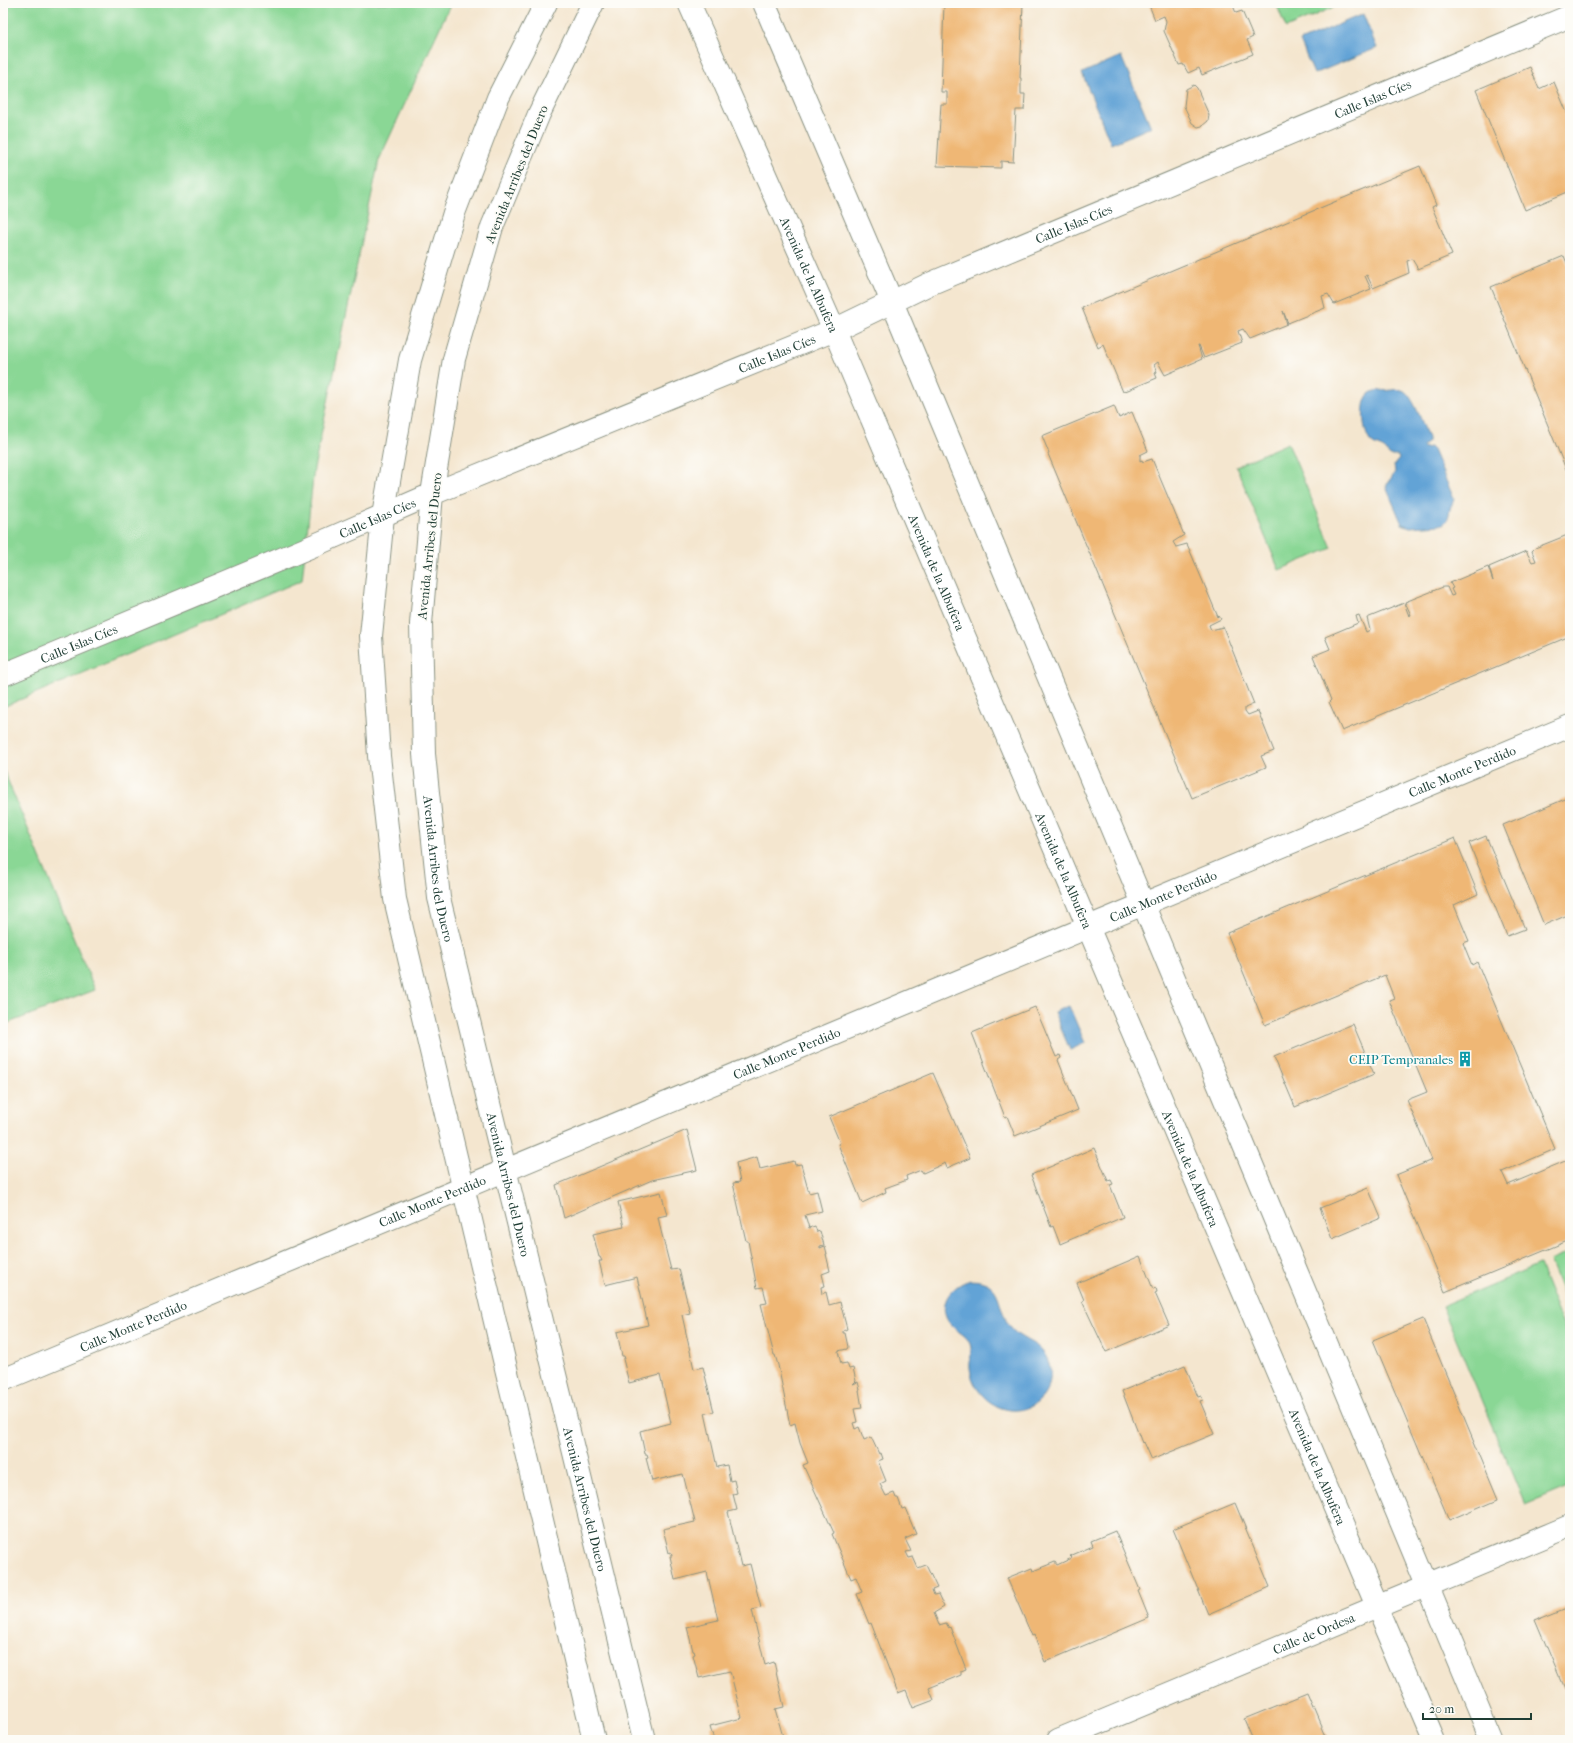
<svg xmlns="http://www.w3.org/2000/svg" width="1573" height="1743" viewBox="0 0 1573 1743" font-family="'IM FELL French Canon',serif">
<rect width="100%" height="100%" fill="#fdfcf7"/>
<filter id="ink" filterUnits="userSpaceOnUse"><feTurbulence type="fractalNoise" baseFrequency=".025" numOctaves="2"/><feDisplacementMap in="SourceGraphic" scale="8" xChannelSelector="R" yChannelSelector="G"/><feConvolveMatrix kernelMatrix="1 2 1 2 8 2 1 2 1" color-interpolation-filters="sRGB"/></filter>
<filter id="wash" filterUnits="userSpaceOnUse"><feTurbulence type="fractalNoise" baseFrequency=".012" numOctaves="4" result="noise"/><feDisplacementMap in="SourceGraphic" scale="16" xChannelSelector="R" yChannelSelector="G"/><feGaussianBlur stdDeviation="0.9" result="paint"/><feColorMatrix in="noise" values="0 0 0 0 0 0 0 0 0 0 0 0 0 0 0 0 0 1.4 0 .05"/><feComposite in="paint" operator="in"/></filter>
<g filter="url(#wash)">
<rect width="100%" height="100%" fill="#f4e6cf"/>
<g fill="#8ad795" stroke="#548a64">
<path d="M3 3H451L379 160 314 468 302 580 3 707Z"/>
<path d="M1276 3H1335L1336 6 1286 28Z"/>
<path d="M1288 443 1332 548 1279 570 1236 466Z"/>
<path d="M3 769 95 990 3 1025Z"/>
<path d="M1570 1252V1312L1549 1261Z"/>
<path d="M1539 1265 1570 1340V1486L1525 1505 1442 1306Z"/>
</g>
<g fill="#62a3d6" stroke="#407085">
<path d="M1363 14 1377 48 1314 74 1300 41Z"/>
<path d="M1121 56 1151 127 1111 144 1082 73Z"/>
<path d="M1381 390C1388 392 1395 388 1402 390 1413 393 1424 428 1428 438V442L1423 446 1424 448 1430 447 1433 450 1454 499C1453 503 1451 505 1450 509 1448 517 1449 522 1440 525L1410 527 1402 524 1386 487 1388 482 1395 473 1394 465 1399 459 1398 456H1390C1388 454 1386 450 1384 449 1380 446 1374 446 1370 441 1363 431 1360 403 1369 394 1372 391 1377 391 1381 390Z"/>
<path d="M1069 1006 1085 1043 1070 1050 1054 1012Z"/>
<path d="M971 1280C1006 1281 995 1308 1011 1328 1019 1339 1034 1341 1042 1351 1057 1368 1051 1396 1032 1406 1004 1420 973 1397 970 1368 969 1360 973 1352 970 1344 967 1335 957 1332 951 1325 935 1307 950 1285 971 1280Z"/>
</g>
<g id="blocks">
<g fill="#efb774">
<path d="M944 3H1023L1020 78H1021V94H1025L1024 110H1016L1013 162 1001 161V168L937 166 941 104H947V92H941Z"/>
<path d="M1152 3H1232L1236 13 1242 11 1253 37 1247 40 1253 54 1202 75 1199 68 1188 73 1183 64 1179 65 1164 31 1166 21 1164 16 1155 20 1149 5Z"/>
<path d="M1530 67 1539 89 1554 82 1570 120V191L1525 210 1476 90Z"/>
<path d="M1194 85 1197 88 1209 115 1208 121 1202 126 1198 127 1192 123 1184 106 1186 89Z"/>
<path d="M1420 166 1436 205 1432 207 1452 255 1418 269 1412 259 1407 261 1409 273 1373 288 1367 275 1365 276 1371 289 1334 304 1328 294 1322 296 1325 308 1288 323 1283 311 1287 324 1250 339 1243 329 1238 331 1242 343 1204 358 1199 346H1198L1202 359 1165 375 1158 362 1154 365 1157 372 1155 373 1157 378 1123 392 1103 344 1098 347 1082 308Z"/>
<path d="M1564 256 1569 268 1570 267V479L1491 287Z"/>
<path d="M1114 406 1119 418 1132 412 1148 451 1140 455V461L1142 460 1143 462 1152 459 1184 535 1173 542 1176 547 1187 544 1218 617 1219 616 1221 619 1209 625 1211 630 1223 627 1254 704 1245 708V711L1248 715 1258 711 1274 751 1261 756 1266 767 1192 798 1048 454 1049 453 1042 436Z"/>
<path d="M1570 534V636L1342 731 1329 702 1331 700 1313 656 1330 649 1325 637 1358 623 1356 616 1359 615 1366 632 1370 630 1367 618 1404 603 1409 616 1411 615 1405 602 1443 587H1447L1451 596 1454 595 1451 589 1453 588 1450 583 1488 567 1493 581 1489 567 1526 551 1532 562 1536 561 1532 551 1535 548Z"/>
<path d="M1570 797V914L1544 925 1503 825Z"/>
<path d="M1486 836 1525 929 1507 936 1469 843Z"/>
<path d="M1455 838 1478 894 1454 905 1469 941 1463 943 1472 965 1477 962 1555 1149 1502 1172 1508 1185 1570 1159V1240L1445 1292 1396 1175 1432 1160 1407 1100 1427 1092 1389 1000 1394 998 1385 975 1265 1025 1227 933Z"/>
<path d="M1035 1007 1056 1057 1060 1055 1061 1058 1058 1060 1078 1110 1015 1136 1007 1116 1005 1117 972 1033Z"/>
<path d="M1353 1024 1374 1074 1295 1107 1274 1057Z"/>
<path d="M933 1073 970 1158 947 1168 945 1163 923 1173 921 1170 906 1176 907 1180 885 1188 886 1192 862 1203 838 1144 840 1143 829 1117Z"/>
<path d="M687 1130 697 1170 652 1180 564 1218 556 1185Z"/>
<path d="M1094 1148 1108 1181 1111 1180 1113 1184 1110 1185 1123 1217 1060 1244 1053 1226 1051 1227 1031 1175Z"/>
<path d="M757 1157 760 1169 794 1161 795 1165 801 1164 809 1193 817 1191 822 1211 805 1215 809 1228 815 1226 817 1232 820 1231 824 1245 820 1246V1248L825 1246 827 1254H826L830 1271 822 1274 825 1286 821 1287 822 1294 826 1292 829 1305 840 1302 847 1329 843 1331V1333H845L848 1347 847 1349 838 1351 841 1364 847 1363 849 1369 853 1368 856 1381 853 1384 858 1382 860 1390H859L862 1408 854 1409 857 1422 853 1423 855 1429 859 1427 864 1440 871 1437 879 1454 881 1453 883 1459 878 1461 886 1481 880 1484 886 1496 894 1493 896 1498H898L902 1509 905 1508 916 1534 905 1539 911 1551 906 1552 909 1558 913 1557 918 1568 926 1565 937 1588 932 1590 934 1595 938 1594 944 1607 934 1613 939 1625 946 1623 949 1628 950 1627 966 1669 961 1671V1675L929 1688 934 1700 913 1708 906 1690 898 1693 871 1623 869 1624 857 1594 862 1592 856 1577 851 1579 832 1534 834 1533 803 1465 808 1463 800 1443 795 1423 790 1425 778 1365 775 1355H774L761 1304 767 1303 763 1287 757 1288 748 1241H746L733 1183 740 1182 736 1163Z"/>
<path d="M1368 1188 1381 1218 1332 1239 1320 1208Z"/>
<path d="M661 1192 667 1215 658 1217 661 1231 671 1270 679 1269 690 1313 682 1315 694 1369 703 1367 714 1412 705 1413 717 1467 727 1465 730 1481 734 1480 737 1493 733 1494 737 1510 728 1512 741 1566 750 1564 761 1608 752 1610 765 1665 774 1662 784 1707 775 1709 784 1740H714L710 1726 742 1718 730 1671 699 1678 693 1655 695 1654 694 1651H693L687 1627 718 1620 707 1572 675 1580 670 1556H672L671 1552 669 1553 663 1529 695 1522 683 1474 652 1481 646 1458 648 1457 647 1454H645L640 1431 671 1423 660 1375 629 1383 623 1359H625L624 1356H622L617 1332 648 1325 637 1277 605 1285 599 1261H602L600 1257H599L593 1234 624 1227 618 1202Z"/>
<path d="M1140 1256 1153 1289 1156 1288 1157 1292 1155 1293 1169 1325 1106 1352 1082 1301 1084 1300 1077 1283Z"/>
<path d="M1423 1319 1498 1499 1449 1520 1373 1340Z"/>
<path d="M1185 1365 1198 1397 1201 1396 1203 1400 1200 1401 1214 1434 1151 1460 1143 1442 1142 1443 1122 1391Z"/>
<path d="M1235 1503 1270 1587 1208 1614 1173 1529Z"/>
<path d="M1115 1531 1140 1590 1138 1591 1149 1618 1045 1662 1034 1635 1032 1636 1007 1578 1032 1568 1033 1571 1055 1562 1057 1565 1072 1558 1070 1556 1093 1546 1091 1541Z"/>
<path d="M1570 1606V1703L1535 1620Z"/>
<path d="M1308 1693 1328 1740H1253L1244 1719Z"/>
</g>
</g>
</g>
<g filter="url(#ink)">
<use href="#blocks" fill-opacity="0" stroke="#8a9282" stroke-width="1"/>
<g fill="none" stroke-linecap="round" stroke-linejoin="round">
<defs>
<g id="pedestrian">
<path id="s1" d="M3 675 322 542 432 494 834 330 927 285 1570 16"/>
<path id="s2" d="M3 1380 1570 726"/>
<path id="s3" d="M1058 1740 1570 1526"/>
</g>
<g id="minor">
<path d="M546 3 498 98 454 213 410 360 383 516 371 636 379 756 395 899 594 1740"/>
<path id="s4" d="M593 3 539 114 492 227 454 359 432 494 421 624 424 754 439 898 644 1740"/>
<path id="s5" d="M689 3 834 330 1434 1740"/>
<path d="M764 3 892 302 1492 1740"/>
</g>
</defs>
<use href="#pedestrian" stroke="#8a9282" stroke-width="24"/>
<use href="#minor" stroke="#8a9282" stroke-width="24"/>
<use href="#pedestrian" stroke="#fff" stroke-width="22"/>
<use href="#minor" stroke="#fff" stroke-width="22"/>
</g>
</g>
<defs>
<symbol id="building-bare" viewBox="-9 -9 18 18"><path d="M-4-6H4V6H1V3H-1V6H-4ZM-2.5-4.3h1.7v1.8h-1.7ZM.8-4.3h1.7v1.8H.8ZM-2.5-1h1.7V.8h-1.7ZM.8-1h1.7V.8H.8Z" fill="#0f9aa8" stroke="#fdfcf7" stroke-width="2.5" paint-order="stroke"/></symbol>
</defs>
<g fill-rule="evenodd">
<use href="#building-bare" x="1454" y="1048" width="22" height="22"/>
</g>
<g text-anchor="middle" stroke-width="3.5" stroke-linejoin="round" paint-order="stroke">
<g font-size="13" fill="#1f3d34" stroke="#fdfcf7">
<text dy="5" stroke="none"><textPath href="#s1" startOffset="1486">Calle Islas Cíes</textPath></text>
<text transform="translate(516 174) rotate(-68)" y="5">Avenida Arribes del Duero</text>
<text dy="5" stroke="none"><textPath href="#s1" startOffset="1162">Calle Islas Cíes</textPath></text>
<text dy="5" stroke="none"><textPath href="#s5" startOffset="297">Avenida de la Albufera</textPath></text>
<text dy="5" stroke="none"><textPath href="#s1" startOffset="838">Calle Islas Cíes</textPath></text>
<text dy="5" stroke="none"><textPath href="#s1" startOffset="406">Calle Islas Cíes</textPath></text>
<text transform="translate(429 546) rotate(-84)" y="5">Avenida Arribes del Duero</text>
<text dy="5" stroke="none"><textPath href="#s5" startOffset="621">Avenida de la Albufera</textPath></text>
<text dy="5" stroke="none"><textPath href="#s1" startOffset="82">Calle Islas Cíes</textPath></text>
<text dy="5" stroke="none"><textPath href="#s2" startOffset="1581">Calle Monte Perdido</textPath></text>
<text dy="5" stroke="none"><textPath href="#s4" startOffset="896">Avenida Arribes del Duero</textPath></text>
<text dy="5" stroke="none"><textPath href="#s5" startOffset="945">Avenida de la Albufera</textPath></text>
<text dy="5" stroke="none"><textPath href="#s2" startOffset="1257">Calle Monte Perdido</textPath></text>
<text dy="5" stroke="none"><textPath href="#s2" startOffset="849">Calle Monte Perdido</textPath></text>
<text dy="5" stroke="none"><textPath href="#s5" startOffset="1269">Avenida de la Albufera</textPath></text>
<text dy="5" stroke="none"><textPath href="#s4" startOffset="1220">Avenida Arribes del Duero</textPath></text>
<text dy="5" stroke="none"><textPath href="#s2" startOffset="465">Calle Monte Perdido</textPath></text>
<text dy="5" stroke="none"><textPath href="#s2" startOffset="141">Calle Monte Perdido</textPath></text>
<text dy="5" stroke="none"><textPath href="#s5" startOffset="1593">Avenida de la Albufera</textPath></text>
<text dy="5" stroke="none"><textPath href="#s4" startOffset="1544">Avenida Arribes del Duero</textPath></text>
<text dy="5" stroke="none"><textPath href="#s3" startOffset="277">Calle de Ordesa</textPath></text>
</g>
<g font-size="13" fill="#0d838f" stroke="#fdfcf7" text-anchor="end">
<text x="1453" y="1064">CEIP Tempranales</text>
</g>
</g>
<rect width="1573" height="1743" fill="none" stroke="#fdfcf7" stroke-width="16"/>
<path d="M1423 1713v6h108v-6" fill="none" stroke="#1f3d34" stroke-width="2"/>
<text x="1429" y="1713" font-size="12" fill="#1f3d34" stroke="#fdfcf7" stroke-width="3" paint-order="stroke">20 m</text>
</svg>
